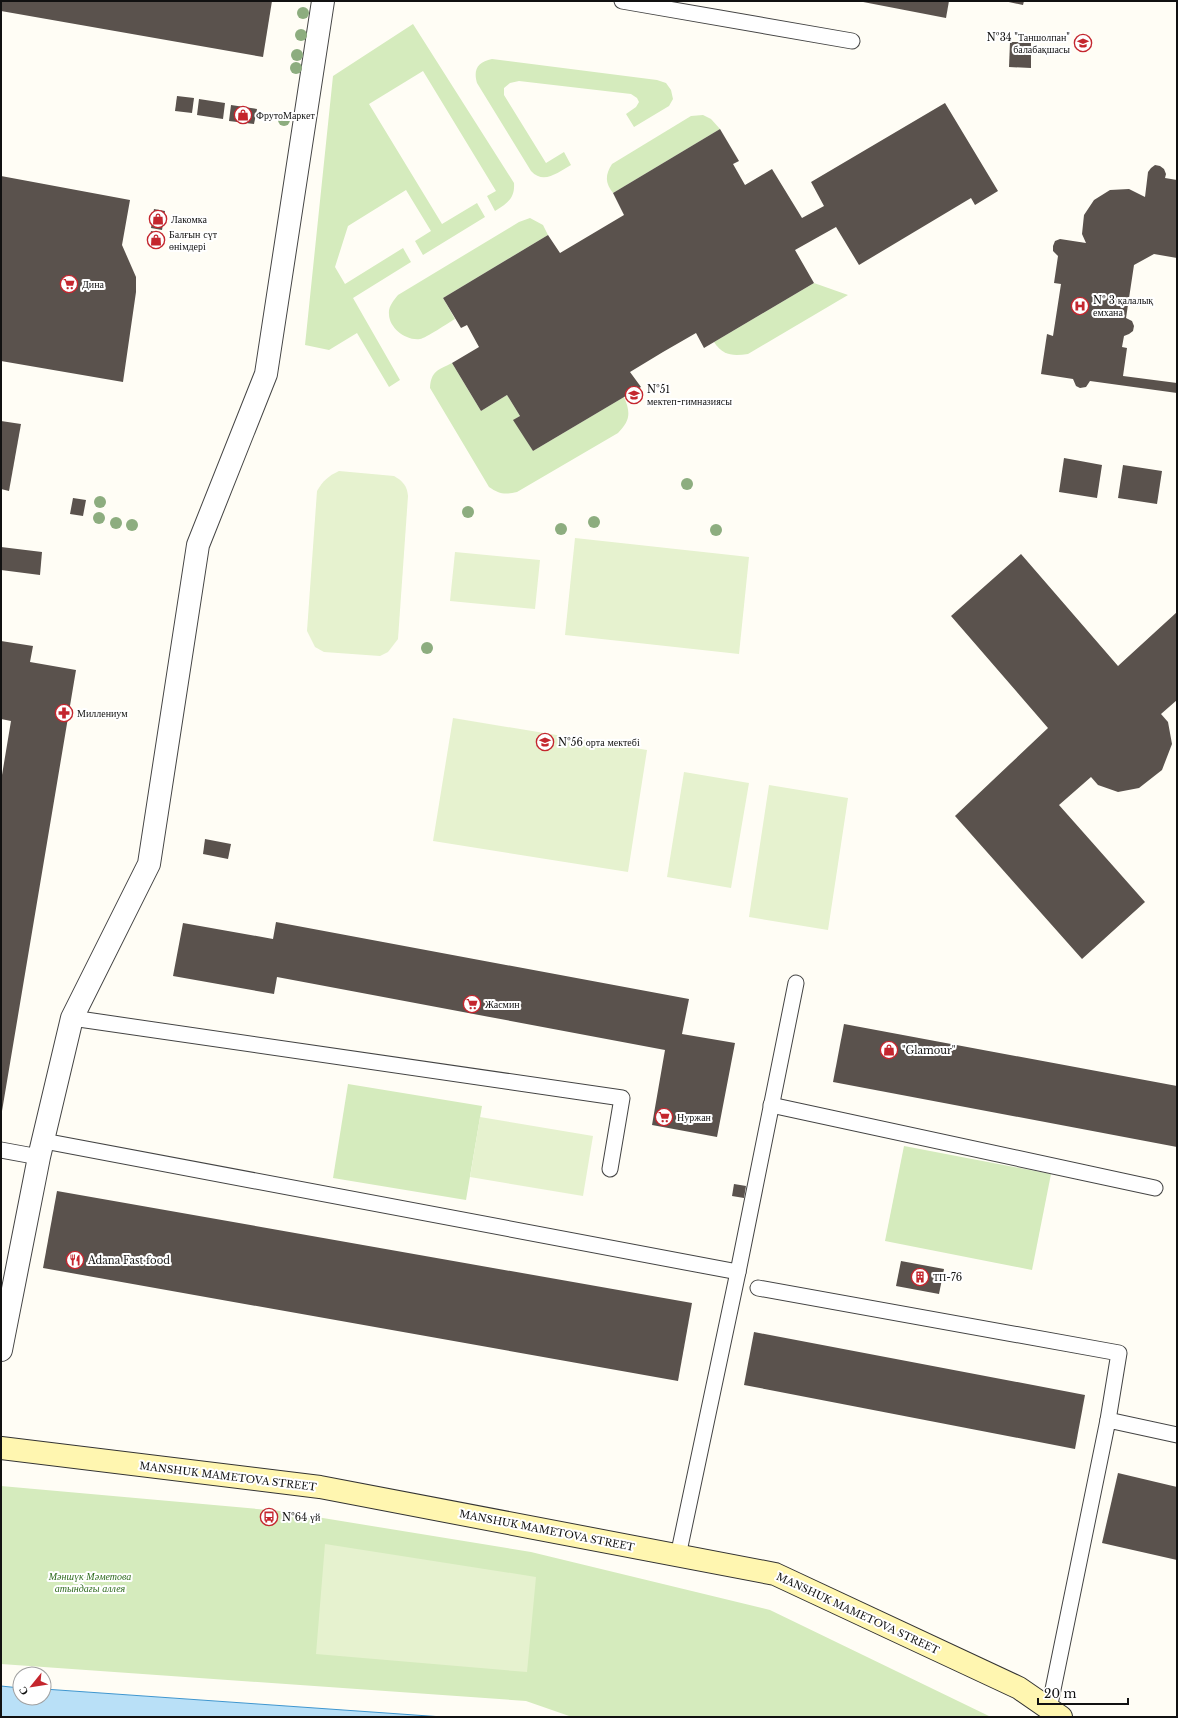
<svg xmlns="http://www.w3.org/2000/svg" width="1178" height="1718" viewBox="0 0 1178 1718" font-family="'Libre Baskerville',serif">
<rect width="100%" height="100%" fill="#fffdf5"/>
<g fill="#d5ebbd">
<path d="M413 24 514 183C515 198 508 203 495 211L487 196 496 191 423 71 369 104 442 224 477 203 485 217 423 255 415 241 431 231 406 190 348 226 335 267 345 284 403 248 411 262 353 298 400 380 389 387 357 333 329 350 305 345 333 76Z"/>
<path d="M492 59 657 80 666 83 671 90 673 99 669 106 634 127 626 114 636 107 639 102 637 98 631 94 519 81 510 83 504 88V95L546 163 564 152 571 165C558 172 544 185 531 171L477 83C473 69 478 62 492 59Z"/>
<path d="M703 115 711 119 720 129 613 193C605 183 605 175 612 164L691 116Z"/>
<path d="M530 218 543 225 548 235 443 298 455 319C448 323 426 338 420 339 406 341 389 328 389 314 388 307 394 300 398 295L519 222Z"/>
<path d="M814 283 848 295 748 354C733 356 723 356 714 342Z"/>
<path d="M452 363 481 411 507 395 520 416 514 420 533 451 624 397C631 413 630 421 618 433L517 492C505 495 499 494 489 487L430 388C431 371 438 370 452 363Z"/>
<path d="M348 1084 482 1106 466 1200 333 1178Z"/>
<path d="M904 1146 1051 1174 1032 1270 885 1241Z"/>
<path d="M1 1486 280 1511 531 1552 770 1610 991 1717H572L526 1701 1 1664Z"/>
</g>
<g fill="#e6f2cf">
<path d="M339 471 394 476C403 481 407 486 408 496L398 639 388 652 380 656 324 652 315 647 307 631 317 491C323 481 328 476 339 471Z"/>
<path d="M575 538 749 557 739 654 565 635Z"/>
<path d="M455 552 540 560 535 609 450 601Z"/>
<path d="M453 718 647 750 628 872 433 841Z"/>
<path d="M684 772 749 783 731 888 667 877Z"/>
<path d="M769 785 848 798 828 930 749 917Z"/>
<path d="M480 1117 593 1136 583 1196 470 1177Z"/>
<path d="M325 1544 536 1577 527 1672 316 1654Z"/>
</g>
<path fill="#b9e0f7" stroke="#3f96cf" d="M1 1686 20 1688V1698H44V1689L443 1717H1Z"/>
<g fill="#5a524d">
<path d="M1 1H272L263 57 1 11Z"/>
<path d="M858 1H949L946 18Z"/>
<path d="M1004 1H1024L1023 5Z"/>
<path d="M1010 42H1031V68L1009 67Z"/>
<path d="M177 96 194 98 192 113 175 111Z"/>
<path d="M199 99 225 103 223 119 197 115Z"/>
<path d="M945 103 998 191 975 205 971 198 859 265 836 227 795 250 814 283 704 348 696 333 663 352 630 372 641 387 533 451 513 420 520 416 507 395 481 411 452 363 479 347 467 325 461 328 443 298 548 235 560 253 624 215 613 193 720 129 739 161 733 164 745 185 772 169 802 218 824 206 811 182Z"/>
<path d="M231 105 257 109 254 124 229 121Z"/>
<path d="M1155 165 1160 166 1164 169 1166 174 1165 178 1177 180V258L1154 254 1134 265 1126 318 1132 321 1134 326 1133 331 1129 334 1124 336 1122 347 1127 348 1123 376 1177 383V393L1090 381 1086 387 1080 388 1076 386 1073 379 1041 374 1047 334 1053 336 1061 284 1054 283 1058 256 1053 251V246L1055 241 1060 239 1086 243 1082 234 1084 215 1094 200 1110 190 1129 189 1145 197 1148 172 1151 168Z"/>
<path d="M1 176 130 200 122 245 136 277V292L123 382 1 361Z"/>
<path d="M154 209 165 211 162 230 151 228Z"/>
<path d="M151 231 163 234 160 248 148 245Z"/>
<path d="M1 421 21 424 9 491 1 489Z"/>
<path d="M1064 458 1102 465 1097 498 1059 492Z"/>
<path d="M1123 465 1162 471 1157 504 1118 498Z"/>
<path d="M73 498 86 500 83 516 70 514Z"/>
<path d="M1 547 42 552 40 575 1 570Z"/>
<path d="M1021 554 1118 666 1177 612V700L1161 714 1168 722 1172 744 1162 770 1139 788 1118 792 1098 785 1091 777 1059 805 1145 902 1082 959 955 816 1048 728 951 616Z"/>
<path d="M1 641 33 646 30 662 76 670 2 1111 1 781 11 721 1 719Z"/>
<path d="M205 839 231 844 228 859 203 854Z"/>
<path d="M276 922 689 999 682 1034 735 1043 717 1137 652 1125 665 1050 277 977 274 994 173 976 183 923 273 939Z"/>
<path d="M844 1024 1177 1086V1147L833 1082Z"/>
<path d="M734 1184 746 1186 744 1198 732 1196Z"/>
<path d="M57 1191 692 1303 678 1381 43 1268Z"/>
<path d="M901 1261 944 1269 939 1294 896 1286Z"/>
<path d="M754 1332 1085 1395 1075 1449 744 1385Z"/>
<path d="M1118 1473 1177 1487V1560L1102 1543Z"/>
</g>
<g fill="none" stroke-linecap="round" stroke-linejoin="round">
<defs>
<g id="lane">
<path d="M622 1 852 41"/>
<path d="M72 1018 622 1098 610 1169"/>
<path d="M771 1105 1155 1188"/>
<path d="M44 1141 738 1272"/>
<path d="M1 1150 39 1157"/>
<path d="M758 1288 1119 1353 1108 1420"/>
<path d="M678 1556 738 1272 796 983"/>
<path d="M1049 1709 1108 1420 1177 1435"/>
</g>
<path id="street" d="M1 1350 39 1157 72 1018 149 864 198 545 266 374 323 1"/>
<path id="secondary" d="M1 1448 320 1487 775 1574 1019 1688 1061 1717"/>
</defs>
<use href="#lane" stroke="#444" stroke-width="17"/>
<use href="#street" stroke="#444" stroke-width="24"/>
<use href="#secondary" stroke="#333" stroke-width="24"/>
<use href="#lane" stroke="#fff" stroke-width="15"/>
<use href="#street" stroke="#fff" stroke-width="22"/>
<use href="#secondary" stroke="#fff6b0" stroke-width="22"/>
</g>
<g fill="#8dad7f">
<circle cx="303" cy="13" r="6"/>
<circle cx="301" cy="35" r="6"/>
<circle cx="297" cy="55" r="6"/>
<circle cx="296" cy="68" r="6"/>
<circle cx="284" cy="120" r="6"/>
<circle cx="687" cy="484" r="6"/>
<circle cx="100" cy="502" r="6"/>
<circle cx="468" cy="512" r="6"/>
<circle cx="99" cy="518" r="6"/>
<circle cx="594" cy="522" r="6"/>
<circle cx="116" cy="523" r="6"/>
<circle cx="132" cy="525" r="6"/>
<circle cx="561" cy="529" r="6"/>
<circle cx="716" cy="530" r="6"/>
<circle cx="427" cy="648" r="6"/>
</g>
<defs>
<symbol id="school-ring" viewBox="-11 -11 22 22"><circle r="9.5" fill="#fff" stroke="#c4262e" stroke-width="1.5"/><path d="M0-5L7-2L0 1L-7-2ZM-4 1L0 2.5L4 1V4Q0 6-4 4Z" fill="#c4262e"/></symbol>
<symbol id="shop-ring" viewBox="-11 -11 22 22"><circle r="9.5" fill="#fff" stroke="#c4262e" stroke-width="1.5"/><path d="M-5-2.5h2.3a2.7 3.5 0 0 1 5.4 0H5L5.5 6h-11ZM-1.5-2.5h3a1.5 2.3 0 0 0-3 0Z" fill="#c4262e"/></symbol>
<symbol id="supermarket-ring" viewBox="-11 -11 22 22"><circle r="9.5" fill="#fff" stroke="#c4262e" stroke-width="1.5"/><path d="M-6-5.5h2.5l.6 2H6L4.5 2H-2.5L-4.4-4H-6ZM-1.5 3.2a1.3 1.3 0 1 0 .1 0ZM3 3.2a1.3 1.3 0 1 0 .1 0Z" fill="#c4262e"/></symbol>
<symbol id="hospital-ring" viewBox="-11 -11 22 22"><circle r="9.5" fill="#fff" stroke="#c4262e" stroke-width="1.5"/><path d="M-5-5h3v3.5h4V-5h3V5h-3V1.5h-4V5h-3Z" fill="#c4262e"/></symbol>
<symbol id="pharmacy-ring" viewBox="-11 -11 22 22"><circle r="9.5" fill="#fff" stroke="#c4262e" stroke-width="1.5"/><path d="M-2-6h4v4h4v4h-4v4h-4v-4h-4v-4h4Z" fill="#c4262e"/></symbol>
<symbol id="restaurant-ring" viewBox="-11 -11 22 22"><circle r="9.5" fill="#fff" stroke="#c4262e" stroke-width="1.5"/><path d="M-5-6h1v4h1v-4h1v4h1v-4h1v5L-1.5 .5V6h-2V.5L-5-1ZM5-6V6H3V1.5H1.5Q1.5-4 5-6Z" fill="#c4262e"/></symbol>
<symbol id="building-ring" viewBox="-11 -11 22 22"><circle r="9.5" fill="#fff" stroke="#c4262e" stroke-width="1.5"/><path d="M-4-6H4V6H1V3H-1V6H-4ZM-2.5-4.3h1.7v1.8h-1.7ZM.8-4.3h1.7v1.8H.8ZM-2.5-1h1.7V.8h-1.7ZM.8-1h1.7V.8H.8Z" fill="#c4262e"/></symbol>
<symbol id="bus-ring" viewBox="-11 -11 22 22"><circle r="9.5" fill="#fff" stroke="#c4262e" stroke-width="1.5"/><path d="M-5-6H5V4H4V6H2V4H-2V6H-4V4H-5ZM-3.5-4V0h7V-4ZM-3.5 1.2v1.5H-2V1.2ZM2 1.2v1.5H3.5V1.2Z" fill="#c4262e"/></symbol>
</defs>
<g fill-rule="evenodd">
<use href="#school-ring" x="1073" y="33" width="20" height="20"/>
<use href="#shop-ring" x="233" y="105" width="20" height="20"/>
<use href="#shop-ring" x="148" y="209" width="20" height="20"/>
<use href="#shop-ring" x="146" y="230" width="20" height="20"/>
<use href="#supermarket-ring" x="59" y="274" width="20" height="20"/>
<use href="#hospital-ring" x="1070" y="296" width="20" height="20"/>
<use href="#school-ring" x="624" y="385" width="20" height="20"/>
<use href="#pharmacy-ring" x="54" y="703" width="20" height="20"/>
<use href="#school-ring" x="535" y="732" width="20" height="20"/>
<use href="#supermarket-ring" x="462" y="994" width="20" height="20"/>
<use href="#shop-ring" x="879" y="1040" width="20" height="20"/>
<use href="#supermarket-ring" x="654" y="1107" width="20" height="20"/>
<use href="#restaurant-ring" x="65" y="1250" width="20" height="20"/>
<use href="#building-ring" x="910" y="1267" width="20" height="20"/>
<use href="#bus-ring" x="259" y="1507" width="20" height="20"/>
</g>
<g text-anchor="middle" stroke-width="4" stroke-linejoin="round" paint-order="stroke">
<g font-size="10" fill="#111" stroke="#fff" text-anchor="start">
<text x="1070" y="41" text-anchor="end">№34 "Таншолпан"<tspan x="1070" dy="12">балабақшасы</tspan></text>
<text x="256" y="119">ФрутоМаркет</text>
<text x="171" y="223">Лакомка</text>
<text x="169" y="238">Балғын сүт<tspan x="169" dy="12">өнімдері</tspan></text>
<text x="82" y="288">Дина</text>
<text x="1093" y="304">№ 3 қалалық<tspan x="1093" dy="12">емхана</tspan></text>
<text x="647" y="393">№51<tspan x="647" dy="12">мектеп-гимназиясы</tspan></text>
<text x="77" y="717">Миллениум</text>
<text x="558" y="746">№56 орта мектебі</text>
<text x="485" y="1008">Жасмин</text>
<text x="902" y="1054">"Glamour"</text>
<text x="677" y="1121">Нуржан</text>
<text x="88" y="1264">Adana Fast food</text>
<text x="933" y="1281">ТП-76</text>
<text x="282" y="1521">№64 үй</text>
</g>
<g font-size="10" fill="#111" stroke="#fff">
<text transform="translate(228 1476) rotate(7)" y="4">MANSHUK MAMETOVA STREET</text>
<text transform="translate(547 1530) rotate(11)" y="4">MANSHUK MAMETOVA STREET</text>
<text transform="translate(858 1613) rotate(25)" y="4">MANSHUK MAMETOVA STREET</text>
</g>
<g font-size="10" font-style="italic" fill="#2f6b1f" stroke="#fff">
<text x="90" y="1580">Мәншүк Мәметова<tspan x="90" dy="12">атындағы аллея</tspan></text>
</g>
</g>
<rect width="1178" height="1718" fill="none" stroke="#111111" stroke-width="4"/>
<g transform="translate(32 1686) rotate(240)"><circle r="19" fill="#ffffff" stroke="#a0a0a0"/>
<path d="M0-3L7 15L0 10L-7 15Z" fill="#c4262e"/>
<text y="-6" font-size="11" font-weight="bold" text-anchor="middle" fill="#111111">С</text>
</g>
<path d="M1038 1698v6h90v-6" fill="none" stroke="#111111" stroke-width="2"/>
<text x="1044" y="1698" font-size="12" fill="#111111" stroke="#ffffff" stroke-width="3" paint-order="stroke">20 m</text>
</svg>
